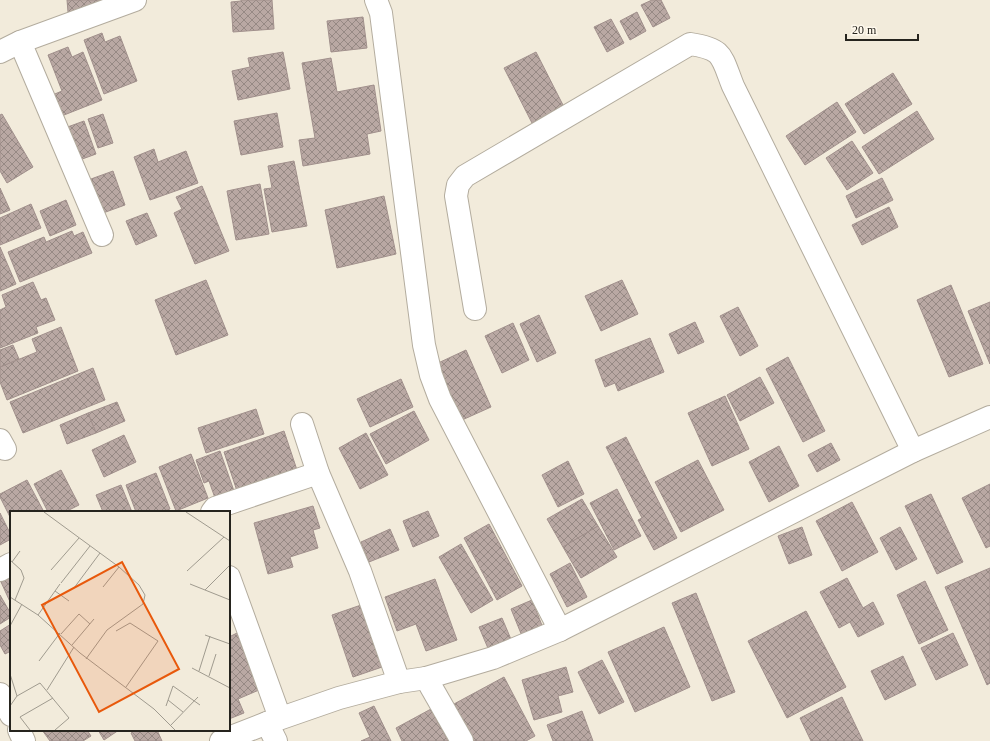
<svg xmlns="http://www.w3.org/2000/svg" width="990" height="741" viewBox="0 0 990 741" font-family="'Times New Roman',serif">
<defs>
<pattern id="building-cross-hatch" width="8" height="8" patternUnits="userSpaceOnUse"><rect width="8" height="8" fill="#b9a8a3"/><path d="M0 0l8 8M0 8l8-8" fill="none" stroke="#968984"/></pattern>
</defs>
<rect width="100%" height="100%" fill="#f2ebdb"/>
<g fill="url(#building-cross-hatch)" stroke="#a1908c">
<path d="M67 0H104L105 7 68 12Z"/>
<path d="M241 0H272L274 29 233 32 231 2 241 1Z"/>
<path d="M652 0H661L670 18 653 27 641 5Z"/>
<path d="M637 12 646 31 630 40 620 21Z"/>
<path d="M363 17 367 48 331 52 327 21Z"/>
<path d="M611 19 624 43 607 52 594 27Z"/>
<path d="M102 33 105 42 120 36 137 81 104 94 84 40Z"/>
<path d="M68 47 72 57 83 52 102 100 59 117 50 96 62 91 48 55Z"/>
<path d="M283 52 290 89 238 100 232 71 250 67 248 58Z"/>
<path d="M536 52 564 107 532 123 504 68Z"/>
<path d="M331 58 337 92 374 85 381 131 367 134 370 154 303 166 299 140 315 138 302 63Z"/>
<path d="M893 73 912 104 864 134 845 104Z"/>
<path d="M837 102 856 132 805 165 786 136Z"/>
<path d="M917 111 934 139 879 174 862 147Z"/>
<path d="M277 113 283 147 241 155 234 121Z"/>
<path d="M2 114 33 167 7 183 0 171V115Z"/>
<path d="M103 114 113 143 98 148 88 119Z"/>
<path d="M84 121 96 154 74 162 62 129Z"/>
<path d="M852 141 873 173 847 190 826 158Z"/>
<path d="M154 149 158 162 186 151 198 183 150 200 134 157Z"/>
<path d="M294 161 307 226 272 232 264 189 272 188 268 166Z"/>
<path d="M113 171 125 205 103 213 91 179Z"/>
<path d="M882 178 893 200 856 218 846 196Z"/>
<path d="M260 184 269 234 236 240 227 191Z"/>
<path d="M202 186 229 251 195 264 174 213 182 209 176 197Z"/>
<path d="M0 188 10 210 0 214Z"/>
<path d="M384 196 396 254 337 268 325 210Z"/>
<path d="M66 200 76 225 50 236 40 211Z"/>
<path d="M31 204 41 228 0 245V218Z"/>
<path d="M889 207 898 227 862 245 852 225Z"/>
<path d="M147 213 157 236 136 245 126 221Z"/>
<path d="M72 231 74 236 83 232 92 253 20 282 8 252 44 237 46 242Z"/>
<path d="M0 247 16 284 0 291Z"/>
<path d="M206 280 228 335 176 355 155 300Z"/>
<path d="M622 280 638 314 601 331 585 296Z"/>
<path d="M33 282 41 300 46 298 55 320 36 327 38 333 0 348V310L6 307 2 295Z"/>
<path d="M951 285 983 364 949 377 917 300Z"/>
<path d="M990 302V364L968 311Z"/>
<path d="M738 307 758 346 740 356 720 316Z"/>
<path d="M539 315 556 353 537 362 520 324Z"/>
<path d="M695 322 704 342 678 354 669 334Z"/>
<path d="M513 323 529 360 502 373 485 336Z"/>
<path d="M61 327 78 371 7 400 0 382V367L37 352 32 339Z"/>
<path d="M650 338 664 372 618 391 615 383 605 387 595 360Z"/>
<path d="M13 345 19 359 0 367V350Z"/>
<path d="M466 350 491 407 462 420 436 364Z"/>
<path d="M788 357 825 431 803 442 766 369Z"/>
<path d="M93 368 105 400 23 433 10 402Z"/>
<path d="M760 377 774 403 740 421 727 395Z"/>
<path d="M401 379 413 407 370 427 357 399Z"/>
<path d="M725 396 749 449 712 466 688 413Z"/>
<path d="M117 402 125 421 96 433 88 413Z"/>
<path d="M256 409 264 434 206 453 198 428Z"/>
<path d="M414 411 429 440 386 464 370 434Z"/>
<path d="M88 413 96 433 67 444 60 425Z"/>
<path d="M284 431 298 473 238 494 224 452Z"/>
<path d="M366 433 388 475 360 489 339 448Z"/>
<path d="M124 435 136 462 104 477 92 450Z"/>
<path d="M626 437 677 538 654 550 638 520 642 518 606 447Z"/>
<path d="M831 443 840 460 817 472 808 455Z"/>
<path d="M779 446 799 486 769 502 749 462Z"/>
<path d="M220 451 234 491 215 498 209 481 204 483 196 460Z"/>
<path d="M191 454 208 498 176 511 159 467Z"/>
<path d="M698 460 724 510 681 532 655 482Z"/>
<path d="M568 461 584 494 558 507 542 475Z"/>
<path d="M61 470 79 505 65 512H48L34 484Z"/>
<path d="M156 473 170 509 161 512H136L126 485Z"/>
<path d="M27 480 44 512H11V519L0 497V494Z"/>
<path d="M990 484V546L986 548 962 498Z"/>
<path d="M121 485 132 512H103L96 495Z"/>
<path d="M617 489 641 536 614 550 590 503Z"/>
<path d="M931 494 963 562 937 574 905 506Z"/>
<path d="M582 499 598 526 563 547 547 519Z"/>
<path d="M852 502 878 552 842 571 816 521Z"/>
<path d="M313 506 320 528 313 530 318 548 290 557 293 567 268 574 254 523Z"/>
<path d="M428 511 439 536 413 547 403 521Z"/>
<path d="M0 513 11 535V539L0 545Z"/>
<path d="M489 524 522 586 497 600 464 538Z"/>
<path d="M598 526 617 557 581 578 563 547Z"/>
<path d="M802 527 812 555 789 564 778 536Z"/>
<path d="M900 527 917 559 896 570 880 538Z"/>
<path d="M390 529 399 550 369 562 361 542Z"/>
<path d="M461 544 493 600 471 613 439 557Z"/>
<path d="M570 563 587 597 567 607 550 574Z"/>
<path d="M990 568V683L987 685 945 587Z"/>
<path d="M11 577V604L1 582Z"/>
<path d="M847 578 863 608 873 602 884 624 858 637 850 622 839 628 820 592Z"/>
<path d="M435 579 457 640 426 651 416 624 397 631 385 597Z"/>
<path d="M925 581 948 630 919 644 897 595Z"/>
<path d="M696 593 735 692 712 701 672 603Z"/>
<path d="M0 595 11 614V617L0 624Z"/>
<path d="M532 600 543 628 522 636 511 609Z"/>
<path d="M364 604 385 666 353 677 332 615Z"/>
<path d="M806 611 846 687 787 718 748 641Z"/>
<path d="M502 618 513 644 490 653 479 627Z"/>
<path d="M11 624V651L5 654 0 645V631Z"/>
<path d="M664 627 690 687 635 712 608 652Z"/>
<path d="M237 633 259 690 238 699 244 713 229 719V637Z"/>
<path d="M953 633 968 665 936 680 921 648Z"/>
<path d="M903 656 916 685 885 700 871 671Z"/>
<path d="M602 660 624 702 599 714 578 672Z"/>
<path d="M566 667 573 692 558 696 562 712 534 720 522 680Z"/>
<path d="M504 677 535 736 526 741H474L454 704Z"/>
<path d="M842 697 863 741H811L800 718Z"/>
<path d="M374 706 391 741H361L370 737 359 713Z"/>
<path d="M431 709 448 741H402L396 728Z"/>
<path d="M582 711 593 741H553L547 725Z"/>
<path d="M42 730H87L91 736 83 741H50Z"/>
<path d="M98 730H119L104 740Z"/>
<path d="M136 730H157L162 741H135L131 733Z"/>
</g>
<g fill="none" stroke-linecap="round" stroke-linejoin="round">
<defs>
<g id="street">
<path d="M376 0 381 13 424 345 431 375 440 399 560 630"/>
<path d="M20 42 102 235"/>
<path d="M0 52 20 42 135 0"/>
<path d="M475 309 456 196 458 185 465 176 690 44C724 49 721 56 733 86L913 451"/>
<path d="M302 424 318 473 360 571 399 682"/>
<path d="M0 440 5 449"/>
<path d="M212 512 215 508 318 473"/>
<path d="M0 570 11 564"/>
<path d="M229 577 280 718"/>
<path d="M426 678 462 741"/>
<path d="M0 694 11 715"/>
<path d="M267 723 276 741"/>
<path d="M19 730 24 741"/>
</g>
<path id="secondary" d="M221 741 267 723 339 698 399 682 426 678 493 658 560 630 913 451 990 417"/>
</defs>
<use href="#street" stroke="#b3ac9e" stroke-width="24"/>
<use href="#secondary" stroke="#b3ac9e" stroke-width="24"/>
<use href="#street" stroke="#fff" stroke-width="22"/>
<use href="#secondary" stroke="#fff" stroke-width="22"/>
</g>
<g transform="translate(10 511)">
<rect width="220" height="220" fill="#f2ebdb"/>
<path fill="none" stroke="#a09b8f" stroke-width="1" d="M34 1 109 56 129 74 135 84 133 93 97 119 76 148M176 1 220 30M0 49 11 59 14 67 5 89M2 51 10 40M41 59 69 27M177 60 214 26M51 72 80 35M180 73 220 89M93 76 109 56M64 77 90 42M195 79 220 54M45 80 59 90M0 86 28 104 70 142 144 198 165 219M28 104 50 73M0 115 12 93M106 120 120 112 148 130 116 176M51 123 69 103 80 113M195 124 220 133M62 134 84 108M29 150 50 122M182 157 220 177M189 160 200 125M0 163 7 185 0 195M199 165 206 143M37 179 64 136M7 185 30 172 59 207 45 219M158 189 173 201M156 195 163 175 190 194M160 215 188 186M20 219 10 206 43 187"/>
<path fill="#e8590c" fill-opacity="0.15" stroke="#e8590c" stroke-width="2" d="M112 51 169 158 89 201 32 94Z"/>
<rect width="220" height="220" fill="none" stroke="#26241e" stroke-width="2"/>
</g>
<path d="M846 34v6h72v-6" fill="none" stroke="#26241e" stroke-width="2"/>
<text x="852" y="34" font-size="12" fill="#26241e" stroke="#fef8ec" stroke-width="3" paint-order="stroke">20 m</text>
</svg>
